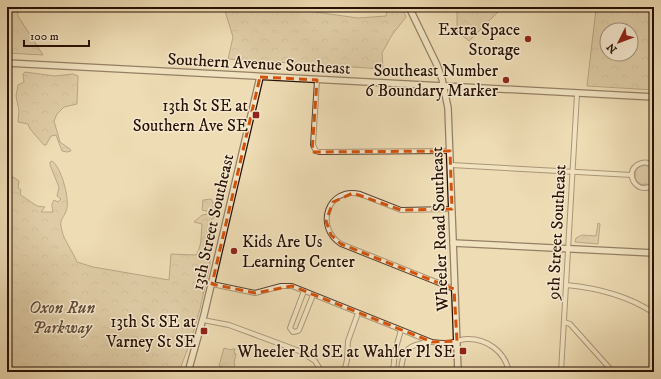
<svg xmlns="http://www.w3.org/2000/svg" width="661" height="379" viewBox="0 0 661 379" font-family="'IM FELL DW Pica',serif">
<defs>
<pattern id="forest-crowns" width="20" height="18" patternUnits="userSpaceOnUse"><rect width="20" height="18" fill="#ccb996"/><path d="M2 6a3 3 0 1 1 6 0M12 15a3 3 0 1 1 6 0" fill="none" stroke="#af9e80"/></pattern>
</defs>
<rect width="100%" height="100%" fill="#eedcb4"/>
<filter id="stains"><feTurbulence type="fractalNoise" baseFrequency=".005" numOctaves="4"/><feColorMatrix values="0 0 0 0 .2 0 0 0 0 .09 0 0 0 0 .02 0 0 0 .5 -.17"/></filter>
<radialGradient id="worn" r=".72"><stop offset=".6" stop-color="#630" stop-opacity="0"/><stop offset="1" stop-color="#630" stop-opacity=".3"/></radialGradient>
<g fill="url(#forest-crowns)" stroke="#7a644d" fill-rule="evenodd">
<path d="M7 7H17L18 16 43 55 7 53Z"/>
<path d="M225 7H311L315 12 358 18 386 16 388 7H402L406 17 392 35 382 53 383 69 228 59 233 37 225 11Z"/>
<path d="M457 7H503L469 41 457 31Z"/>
<path d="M595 7H654V90L587 86 596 9ZM607 30H631V54H607Z"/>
<path d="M25 72 55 76 73 74 78 76 77 104 64 107 57 114 54 121 60 142 70 149 71 151 67 152 62 151 56 135 51 136 46 145H44L30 129 28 124 18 122 19 111 16 96 18 85 24 82 23 74Z"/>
<path d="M52 161C61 167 69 196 67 208 65 218 58 218 62 231 64 240 73 252 77 262L93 267 169 280 171 254 196 255C202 247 201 234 202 224L194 222 202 215 208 214 207 211 202 210 203 200 211 199C215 205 215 210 215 217L211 220 214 224 210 245V264L200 309 192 337 179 372H7V180H10L13 177 19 181 18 188 21 190 20 194 22 196 37 206 45 207 41 212H53C52 207 51 204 54 200L58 202 61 199 57 196 59 187 50 165V162Z"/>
<circle cx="645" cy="175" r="10"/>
<path d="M598 223 600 224 598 244 575 242 576 238 582 235 596 236Z"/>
<path d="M224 348 231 350 232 349H235L234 353 236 354 234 363 235 364 233 371 219 366Z"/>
</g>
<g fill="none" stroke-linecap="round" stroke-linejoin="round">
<defs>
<g id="street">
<path d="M317 80 313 145 316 151 319 152 450 151"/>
<path d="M451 165 632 175"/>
<path d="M654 167C650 163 645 161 639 164 622 172 638 198 654 184"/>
<path d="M452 209 401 210 360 194C328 186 314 227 341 244L454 289"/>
<path d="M212 284 255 293 281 286H292L432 342C439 343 447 344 454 342 458 341 462 339 466 339 486 338 505 351 509 372"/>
<path d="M566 285C598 288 627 295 654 313"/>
<path d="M304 291 290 328 293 332 298 331 299 330 313 295"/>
<path d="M203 320 229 325 302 352 315 361 322 372"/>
<path d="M564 322 570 324 613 372"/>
<path d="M344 372 347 360 348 341 358 313"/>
<path d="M393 372 395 351 401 330"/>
<path d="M401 372C402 349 409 344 431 342"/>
<path d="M561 372 577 94"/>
</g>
<g id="secondary">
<path d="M409 7 437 65 442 79 448 108 458 372"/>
<path d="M7 63 654 97"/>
<path d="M453 243 654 253"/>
<path d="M188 372 204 315 260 77"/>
</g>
</defs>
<use href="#street" stroke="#594330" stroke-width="6"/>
<use href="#secondary" stroke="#271004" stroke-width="8"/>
<use href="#street" stroke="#f4e8ce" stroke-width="4"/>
<use href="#secondary" stroke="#f4e8ce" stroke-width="5.5"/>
</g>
<path d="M0 0H661V379H0ZM260 77 317 80 312 152 450 151 452 209 401 210 353 193 333 202 326 221 331 235 341 244 454 289 457 341 432 342 292 286 255 293 212 284Z" fill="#eedcb4" fill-opacity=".55" fill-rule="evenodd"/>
<path fill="none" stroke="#d5520b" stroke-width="3" stroke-dasharray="8 5" stroke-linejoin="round" d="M260 77 317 80 312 152 450 151 452 209 401 210 353 193 333 202 326 221 331 235 341 244 454 289 457 341 432 342 292 286 255 293 212 284Z"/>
<g fill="#8f2418" stroke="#f4e8ce" stroke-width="1.5">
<circle cx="528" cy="39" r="4"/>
<circle cx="506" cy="80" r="4"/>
<rect x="252" y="111" width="8" height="8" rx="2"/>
<circle cx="234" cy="251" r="4"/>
<rect x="200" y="327" width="8" height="8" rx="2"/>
<rect x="459" y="347" width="8" height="8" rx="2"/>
</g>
<g text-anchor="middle" stroke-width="3" stroke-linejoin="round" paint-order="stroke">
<g font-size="17" fill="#271004" stroke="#f4e8ce" text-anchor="end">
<text x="520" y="35">Extra Space<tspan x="520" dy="20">Storage</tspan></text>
<text x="498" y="76">Southeast Number<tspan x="498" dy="20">6 Boundary Marker</tspan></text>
<text x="248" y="111">13th St SE at<tspan x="248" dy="20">Southern Ave SE</tspan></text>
<text x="242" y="247" text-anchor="start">Kids Are Us<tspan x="242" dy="20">Learning Center</tspan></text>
<text x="196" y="327">13th St SE at<tspan x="196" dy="20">Varney St SE</tspan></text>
<text x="455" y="357">Wheeler Rd SE at Wahler Pl SE</text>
</g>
<g font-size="17" fill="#271004" stroke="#f4e8ce">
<text transform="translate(259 63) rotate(3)" y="6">Southern Avenue Southeast</text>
<text transform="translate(212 222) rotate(-77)" y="6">13th Street Southeast</text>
<text transform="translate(439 229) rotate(-92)" y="6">Wheeler Road Southeast</text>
<text transform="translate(556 232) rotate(-87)" y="6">9th Street Southeast</text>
</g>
<g font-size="17" font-style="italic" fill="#614b37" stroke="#f4e8ce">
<text x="62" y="313">Oxon Run<tspan x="62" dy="20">Parkway</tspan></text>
</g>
</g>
<rect width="661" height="379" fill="none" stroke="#eedcb4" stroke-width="24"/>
<rect x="8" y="8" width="645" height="363" fill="none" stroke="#271004" stroke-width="2"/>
<rect x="12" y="12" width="637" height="355" fill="none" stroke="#271004"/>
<g transform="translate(619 42) rotate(228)"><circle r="19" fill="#f4e8ce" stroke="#a2927d"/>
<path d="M0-3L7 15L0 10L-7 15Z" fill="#8f2418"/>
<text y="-6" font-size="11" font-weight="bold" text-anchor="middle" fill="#271004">N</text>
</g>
<path d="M24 40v6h65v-6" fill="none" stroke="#271004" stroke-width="2"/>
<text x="30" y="40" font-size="12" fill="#271004" stroke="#f4e8ce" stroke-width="3" paint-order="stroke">100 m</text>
<rect width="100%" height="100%" filter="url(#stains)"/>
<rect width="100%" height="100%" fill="url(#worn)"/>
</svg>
